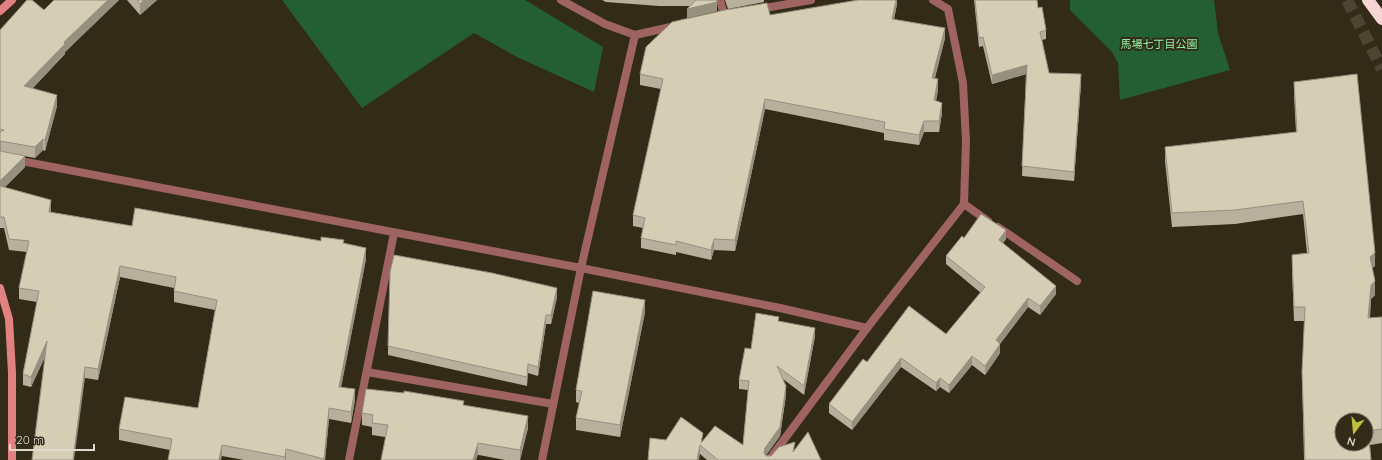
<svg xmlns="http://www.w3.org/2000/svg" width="1382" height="460" viewBox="0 0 1382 460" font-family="Quicksand,'Noto Sans JP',sans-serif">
<rect width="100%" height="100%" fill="#322b17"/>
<g fill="#245f34">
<path d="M282 0H525L603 47 594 92 517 57 474 33 362 108Z"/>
<path d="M1070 0H1214L1218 33 1230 70 1120 100 1118 63 1112 52 1070 10Z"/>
</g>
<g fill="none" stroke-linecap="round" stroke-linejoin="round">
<path stroke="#4c4532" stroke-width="12" stroke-dasharray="12 6" stroke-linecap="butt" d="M1347 0 1382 69"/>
<g stroke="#9f6362" stroke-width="8">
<path d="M720 0 724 15"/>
<path d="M759 9 811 0"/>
<path d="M635 35 675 26"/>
<path d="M0 157 581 268 780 308 867 328"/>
<path d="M964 204 988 221"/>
<path d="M998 227 1077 281"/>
<path d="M367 372 553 404"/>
<path d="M349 460 394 233"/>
<path d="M769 460 867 328 964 204 966 141 963 83 948 9 933 0"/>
</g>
<path stroke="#9f6362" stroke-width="8" d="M542 460 581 268 635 35 605 24 561 0"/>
<g stroke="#e18181" stroke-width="8">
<path d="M0 11 12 0"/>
<path d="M0 288 9 319 12 373V460"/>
</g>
<path stroke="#f5d6d5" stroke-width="12" d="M1368 0 1382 19"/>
</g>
<g fill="#b8b09c">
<path d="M54 0H119L65 52V54L33 88 57 106 45 151 43 150 35 158 13 154 25 167 4 188 51 212 132 226 344 243 366 259 341 387 355 400 351 423 329 419 325 460H244L222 456 170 450 119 440V429L198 408 215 310 174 302V288L120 277 98 380 85 378 45 357 31 387 23 385V374L37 302 19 299V288L27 252 9 250 4 228H0V30L44 10Z"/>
<path d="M127 0H157L140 15Z"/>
<path d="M602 0H717V11L687 18 690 6H659L606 2Z"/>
<path d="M725 0H764V2L728 9Z"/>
<path d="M897 0V4L894 19 945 38 935 78 938 90 936 101 942 113 939 132H924L919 145 884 140V133L765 109 735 251 714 250 711 260 676 252V255L641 248V238L643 228 633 226V215L661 89 640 85V74L770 15Z"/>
<path d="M974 0H1037L1038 8 1046 30V39L1042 40 1049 73 1081 83 1074 181 1022 176 1026 74 992 84 983 46 979 47Z"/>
<path d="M1294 82 1375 266 1372 268 1375 295 1371 299 1370 318 1382 317V443L1370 445 1371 460H1304L1302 372 1305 321H1294L1292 269V255L1307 253 1303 214 1235 224 1172 227 1165 161V147L1296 132 1294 96Z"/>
<path d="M964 238 1006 239 1003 243 1056 294 1040 315 1028 307 1000 344V353L985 375 972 365 949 393 940 387 936 391 901 367 852 430 829 413V404L867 362 946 334 981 293 946 264V256Z"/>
<path d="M557 297 551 324H546L538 376 528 373 527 386 388 355V346Z"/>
<path d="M645 312 620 437 576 430V418L579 403 576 402V390Z"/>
<path d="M779 321 815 336 804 395 783 379 786 395 780 436 766 455 771 456 795 450 821 460H707L700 454 666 440 703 441 743 445 748 390 739 389V380L751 349Z"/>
<path d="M464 405 528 428 520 460H505L385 437 372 435V427L362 425V413Z"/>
</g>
<g fill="#96907f">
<path d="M108 0H119L65 52V54L24 97V86L64 42Z"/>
<path d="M144 0H157L140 15V4Z"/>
<path d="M896 0H897V4L892 30V19Z"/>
<path d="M717 2V11L687 18V9Z"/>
<path d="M945 28V38L932 88V78Z"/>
<path d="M1027 65V74L992 84V75Z"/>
<path d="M1081 74V83L1074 181V172Z"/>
<path d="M938 79V90L934 110V100Z"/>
<path d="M57 95V106L45 151V140Z"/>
<path d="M765 99V109L735 251V240Z"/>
<path d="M942 103V113L939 132V121Z"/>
<path d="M924 121V132L919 145V135Z"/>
<path d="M43 139V150L35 158V147Z"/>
<rect x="0" y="141" width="1" height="11"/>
<path d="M25 156V167L0 192V181Z"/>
<path d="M51 200V211L49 223V212Z"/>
<path d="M1006 230V239L999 248V240Z"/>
<path d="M714 239V250L711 260V250Z"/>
<path d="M366 248V259L339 398V387Z"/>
<path d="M1375 253V266L1370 270V257Z"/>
<path d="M120 266V277L98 380V369Z"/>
<path d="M1375 281V295L1371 299 1368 332V318L1371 285Z"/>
<path d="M1056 286V294L1040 315V306Z"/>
<path d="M557 288V297L551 324V315Z"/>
<path d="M1028 298V307L996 349V340Z"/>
<path d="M645 300V312L620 437V425Z"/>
<path d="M546 315V324L538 376V367Z"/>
<path d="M815 328V336L804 395V386Z"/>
<path d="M47 341V352L31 387V377Z"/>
<path d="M1000 344V353L985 375V366Z"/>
<path d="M972 356V365L949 393V385Z"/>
<path d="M901 358V367L852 430V422Z"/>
<path d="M85 367V378L74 460H73Z"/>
<path d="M940 378V387L936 391V383Z"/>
<path d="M786 386V395L780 436 765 457 764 453 765 448Z"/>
<path d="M355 389V400L351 423V412Z"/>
<path d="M329 408V419L325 460H324Z"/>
<path d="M528 416V428L520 460V450Z"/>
<path d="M478 443V455L476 460H473Z"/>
<path d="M222 445V456L221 460H219Z"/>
<path d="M700 445V454L699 460H697Z"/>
<path d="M286 449V460H285V457Z"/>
</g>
<g fill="#d6cdb5" stroke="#96907f" fill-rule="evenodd">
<path d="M27 0H32L44 10 54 0H108L64 42 65 44 24 86 57 95 45 140 43 139 35 147 0 141V132L4 130 0 129V30Z"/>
<path d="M137 0H144L140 4Z"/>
<path d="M696 0H717V2L687 9Z"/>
<path d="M858 0H896L892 19 945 28 932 78 938 79 934 100 942 103 939 121H924L919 135 884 129 885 122 765 99 735 240 714 239 711 250 676 241V245L641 238 645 218 633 215 663 79 640 74 646 47 672 22 725 10 767 3 770 15Z"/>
<path d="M975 0H1037L1038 8 1042 7 1046 30 1040 32 1049 73 1081 74 1074 172 1022 166 1027 65 992 75 983 37 979 38Z"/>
<path d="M1357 74 1375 253 1370 257 1375 281 1371 285 1368 318 1382 317V429L1368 431 1371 460H1305L1302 372 1305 307H1294L1292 255 1309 253 1303 201 1235 210 1172 213 1165 147 1297 132 1294 82ZM1342 420H1366V444H1342Z"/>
<path d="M0 151 25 156 0 181Z"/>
<path d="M0 186 51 200 49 212 132 226 135 208 321 241V237L344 240 343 243 366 248 339 387 355 389 351 412 329 408 324 459 286 449 285 457 222 445 219 460H168L172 439 119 429 125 397 198 408 217 300 174 291 176 277 120 266 98 369 85 367 73 460H32L47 341 31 377 23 374 39 291 19 288 29 241 9 239 4 217H0Z"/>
<path d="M981 214 1006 230 999 240 1056 286 1040 306 1028 298 996 340 1000 344 985 366 972 356 949 385 940 378 936 383 901 358 852 422 829 404 863 359 867 362 909 306 946 334 985 287 946 256 962 236 964 238Z"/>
<path d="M394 255 492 273 557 288 551 315H546L538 367 528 364 527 377 388 346 390 272Z"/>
<path d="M593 291 645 300 620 425 576 418 582 391 576 390Z"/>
<path d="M756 313 779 317 778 321 815 328 804 386 777 366 786 386 780 427 765 448 764 453 766 456H771L779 447 795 442 793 452 808 432 821 460H718L700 445 697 460H648L650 438 666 440 681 417 703 433 701 443 715 426 743 445 749 381 739 380 745 348 751 349Z"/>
<path d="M366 389 404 393V391L464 401 463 405 528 416 520 450 478 443 473 460H381L388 425 372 423 373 415 362 413Z"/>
</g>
<g text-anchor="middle" stroke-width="4" stroke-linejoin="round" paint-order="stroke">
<g font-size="11" fill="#8ef2a4" stroke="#322b17">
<text x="1159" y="48">馬場七丁目公園</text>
</g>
</g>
<g transform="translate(1354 432) rotate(196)"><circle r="19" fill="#322b17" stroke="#767160"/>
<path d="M0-3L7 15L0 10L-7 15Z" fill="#c0be41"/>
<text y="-6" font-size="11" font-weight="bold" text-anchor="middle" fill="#ddd9cd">N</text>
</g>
<path d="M10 444v6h84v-6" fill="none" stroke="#ddd9cd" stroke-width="2"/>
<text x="16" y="444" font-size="12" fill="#ddd9cd" stroke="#322b17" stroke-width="3" paint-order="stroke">20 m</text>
</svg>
